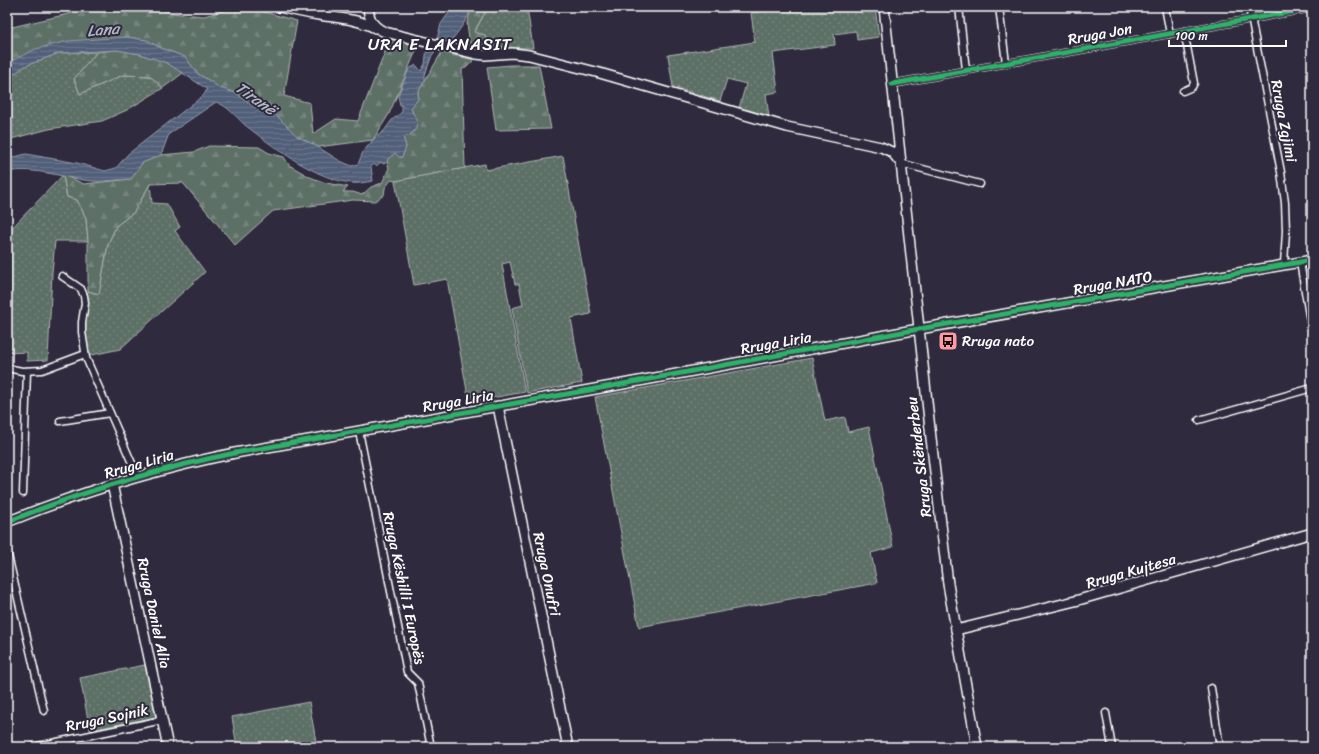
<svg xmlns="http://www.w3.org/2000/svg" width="1319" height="754" viewBox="0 0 1319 754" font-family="Sriracha,sans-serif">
<defs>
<pattern id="grass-dots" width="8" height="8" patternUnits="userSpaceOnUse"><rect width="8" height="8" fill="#5d6f66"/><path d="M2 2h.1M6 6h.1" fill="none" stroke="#75857d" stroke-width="1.8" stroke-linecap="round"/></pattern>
<pattern id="forest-firs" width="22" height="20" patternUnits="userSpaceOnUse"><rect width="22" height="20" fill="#5d6f66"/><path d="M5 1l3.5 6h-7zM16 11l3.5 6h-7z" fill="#75857d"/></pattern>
<pattern id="water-rules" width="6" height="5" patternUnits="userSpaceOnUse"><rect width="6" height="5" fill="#515e79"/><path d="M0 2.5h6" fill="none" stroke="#6b768d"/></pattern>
</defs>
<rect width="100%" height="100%" fill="#2f2a3d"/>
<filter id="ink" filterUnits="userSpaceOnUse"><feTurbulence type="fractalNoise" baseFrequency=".025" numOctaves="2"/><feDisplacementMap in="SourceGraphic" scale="8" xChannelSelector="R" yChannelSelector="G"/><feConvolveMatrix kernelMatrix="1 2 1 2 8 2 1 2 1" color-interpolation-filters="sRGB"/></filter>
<g filter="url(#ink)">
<g fill="url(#grass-dots)" stroke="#aeb7b2">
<path d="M488 7H527L533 48 488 47 485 35 474 33Z"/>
<path d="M778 7H875L879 37 857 40 856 31 834 34 835 45 773 53 778 92 766 94 769 117 739 108 746 84 727 79 720 101 673 87 668 55 755 42 751 13 778 9Z"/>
<path d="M97 52 74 79 80 94 123 75 150 76 163 88 127 110 102 121 49 129 7 140V79L25 66 59 53Z"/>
<path d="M563 156 591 314 571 318 582 383 527 393 512 308 523 305 519 284H515L510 262 502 264 525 392 469 402 447 279 414 285 395 181 485 164 486 170Z"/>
<path d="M63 175 67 197 77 200 86 218 88 241H55L52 272 48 360 27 361V352L7 353V233Z"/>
<path d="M150 184 152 203 167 204 180 227 175 231 205 272 120 349 87 356 84 311 88 291 99 294 108 244 116 226 134 212Z"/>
<path d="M812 358 825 421 845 417 848 432 869 427 893 547 871 553 877 583 639 627 595 397Z"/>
<path d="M145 665 156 717 90 730 80 678Z"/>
<path d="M309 702 317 747H237L232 717Z"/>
</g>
<g fill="url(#forest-firs)" stroke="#aeb7b2">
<path d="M72 7H157L171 13 204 16 237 7H247L297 21 284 96 310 103 313 134 336 119 358 121 390 39 418 46 389 114 373 140 318 147 297 136 276 115 252 105 236 93 219 88 210 81 198 74 185 57 161 48 146 40 127 37 7 63V26L8 28 72 13Z"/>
<path d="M472 7H488L474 32 485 35 488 47 477 48 470 46 467 23Z"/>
<path d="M117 50 140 54 167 63 183 73 163 88 150 76 123 75 80 94 74 79 97 52Z"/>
<path d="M442 52 474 60 466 68 462 69 465 168 395 181 391 180 385 188 384 195 375 201 353 200 273 211 235 245 183 183 150 184 134 212 116 226 108 244 99 294 88 291V241L86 218 77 200 67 197 63 175 84 184 131 179 142 163 161 155 194 152 209 146 259 147 269 153 284 157 289 165 310 177 326 183 348 187 343 192H353L362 195 371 187 382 183 389 168 387 160 395 152 399 157H402L406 147 403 137 410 135 413 114 411 108 418 99V92Z"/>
<path d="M511 65H539L551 129 496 130 487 67Z"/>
</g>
<g fill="url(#water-rules)" stroke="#979eaf">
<path d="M453 7H472C467 20 459 31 450 42L437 39 441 24Z"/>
<path d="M127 37 146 40 161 48 185 57 198 74 210 81 219 88 236 93 252 105 276 115 297 136 318 147 340 161 352 166 358 164 363 152 373 140 384 131 392 120 402 112V105H400L398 96 409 69 416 65 421 71 425 64 427 48 436 51 432 55 425 75V80L418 92V99L411 108 413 114 417 118 416 129 410 135 403 137 406 147 402 157H399L395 153 387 160 388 162 383 164 381 162 376 166 374 164 371 167 373 181C365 182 359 184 352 183 317 180 272 146 245 125 236 117 228 106 216 102L169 134 161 155 142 163 131 179C119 179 105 182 93 181 66 179 35 166 7 172V159L26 154 77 163 105 171 116 168 128 154 204 95 207 89 167 63 140 54 117 50 59 53 25 66 7 79V63L36 49 68 41Z"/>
</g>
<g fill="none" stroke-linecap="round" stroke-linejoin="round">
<defs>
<g id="street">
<path d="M959 7 966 70"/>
<path d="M999 7 1006 63"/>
<path d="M1165 7 1170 34"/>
<path d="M1249 7 1281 172 1285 203 1286 231 1284 264"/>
<path d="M892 84 1312 8"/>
<path d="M1183 91 1192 87 1194 83 1184 31"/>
<path d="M900 163 980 184"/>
<path d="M1300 262 1312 333"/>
<path d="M62 276 81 289 84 296 85 303 82 322V332L86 358 138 477"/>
<path d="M7 368 22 371 42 370 85 354"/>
<path d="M1199 420 1312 388"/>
<path d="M60 421 110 413"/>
<path d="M359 431 407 672 418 683 431 747"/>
<path d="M23 493 27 371"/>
<path d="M7 551 44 711"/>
<path d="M1211 688 1220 747"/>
<path d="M1106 713 1112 747"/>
<path d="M33 747 163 720"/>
</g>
<g id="secondary">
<path d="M279 7C292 10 306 13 319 15 338 18 358 19 375 28"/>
<path d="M368 7C369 20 373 27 385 32L476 54 485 55 512 53 529 55 596 72 787 127 881 147 892 152 900 162"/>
<path d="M884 7 931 438 948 584 977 747"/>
<path d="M498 406 568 747"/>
<path d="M112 484 168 747"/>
<path d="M7 522C81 492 157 469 235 453L612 386 908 331 1312 260"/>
<path d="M956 630 1075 601 1312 533"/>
</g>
</defs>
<use href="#street" stroke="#fff" stroke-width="9"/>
<use href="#secondary" stroke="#fff" stroke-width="12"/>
<use href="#street" stroke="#2f2a3d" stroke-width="6"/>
<use href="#secondary" stroke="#2f2a3d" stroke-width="9"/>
<defs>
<g id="cycleway">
<path d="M892 84 1312 8"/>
<path d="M7 522C81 492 157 469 235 453L612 386 908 331 1312 260"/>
</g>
</defs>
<use href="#cycleway" stroke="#2f2a3d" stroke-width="8"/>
<use href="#cycleway" stroke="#2db169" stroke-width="5"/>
</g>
</g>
<defs>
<symbol id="bus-square" viewBox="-11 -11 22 22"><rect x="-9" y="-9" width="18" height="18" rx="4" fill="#ff9aa2" stroke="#2f2a3d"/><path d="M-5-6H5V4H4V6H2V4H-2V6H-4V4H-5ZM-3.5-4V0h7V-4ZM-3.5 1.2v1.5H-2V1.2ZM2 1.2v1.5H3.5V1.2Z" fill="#111"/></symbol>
</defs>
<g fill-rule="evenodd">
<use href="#bus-square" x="937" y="330" width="22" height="22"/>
</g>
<g text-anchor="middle" stroke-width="4" stroke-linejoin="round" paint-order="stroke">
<g font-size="15" fill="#fff" stroke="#2f2a3d">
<text transform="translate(1100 34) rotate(-10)" y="5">Rruga Jon</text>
<text transform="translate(1284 121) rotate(79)" y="5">Rruga Zgjimi</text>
<text transform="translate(1113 283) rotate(-10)" y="5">Rruga NATO</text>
<text transform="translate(776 343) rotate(-10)" y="5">Rruga Liria</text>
<text transform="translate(458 401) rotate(-10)" y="5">Rruga Liria</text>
<text transform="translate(919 457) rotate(-97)" y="5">Rruga Skënderbeu</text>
<text transform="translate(139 464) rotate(-16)" y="5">Rruga Liria</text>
<text transform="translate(1131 571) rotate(-16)" y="5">Rruga Kujtesa</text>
<text transform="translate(547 574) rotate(78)" y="5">Rruga Onufri</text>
<text transform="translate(404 588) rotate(78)" y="5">Rruga Këshilli I Europës</text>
<text transform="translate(154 613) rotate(78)" y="5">Rruga Daniel Alia</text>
<text transform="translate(107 718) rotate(-12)" y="5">Rruga Sojnik</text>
</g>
<g font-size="15" fill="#fff" stroke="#2f2a3d" text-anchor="start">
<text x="962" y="346">Rruga nato</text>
</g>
<g font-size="16" font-style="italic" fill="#b1b7c3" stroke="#2f2a3d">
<text transform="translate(103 29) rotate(-5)" y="6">Lana</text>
<text transform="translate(256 98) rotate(35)" y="6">Tiranë</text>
</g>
<g font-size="17" letter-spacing="1" fill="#fff" stroke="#2f2a3d">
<text x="440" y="50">URA E LAKNASIT</text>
</g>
</g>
<rect width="1319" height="754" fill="none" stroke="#2f2a3d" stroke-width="24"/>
<rect x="12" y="12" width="1295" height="730" fill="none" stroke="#fff" stroke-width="1.5" filter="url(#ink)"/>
<path d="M1169 40v6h117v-6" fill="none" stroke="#ffffff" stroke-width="2"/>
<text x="1175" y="40" font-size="12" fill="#ffffff" stroke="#2f2a3d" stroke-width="3" paint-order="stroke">100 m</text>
</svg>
